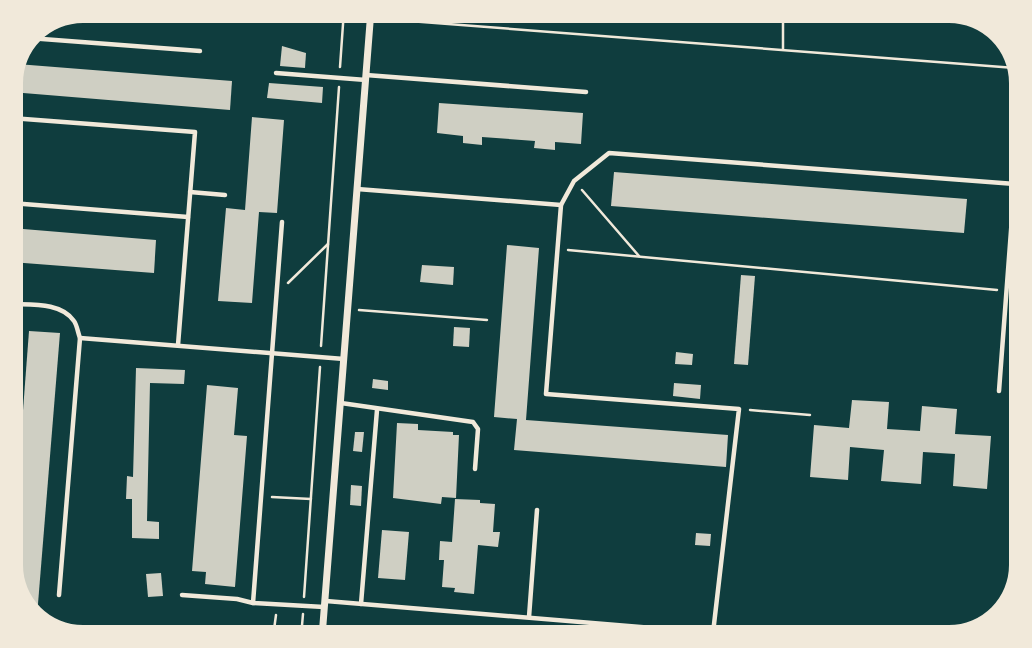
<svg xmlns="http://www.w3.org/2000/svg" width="1032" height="648" viewBox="0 0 1032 648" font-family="Lato,sans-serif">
<rect width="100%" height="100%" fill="#0f3d3e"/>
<g fill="#cfcfc3">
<path d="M282 46 306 53 305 68 280 66Z"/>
<path d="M17 64 232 81 230 110 11 92V79Z"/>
<path d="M269 83 323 87 322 103 267 98Z"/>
<path d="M439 103 583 113 581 144 555 142V150L534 148 535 141 482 137V145L463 143V136L437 133Z"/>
<path d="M252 117 284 120 277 213 259 212 252 303 218 301 226 208 245 210Z"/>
<path d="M614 172 967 199 964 233 611 206Z"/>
<path d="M11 228 156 240 154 273 11 262Z"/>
<path d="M507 245 539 248 526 420 728 435 726 467 514 450 517 419 494 417Z"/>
<path d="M422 265 454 267 453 285 420 282Z"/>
<path d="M741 275 755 276 748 365 734 364Z"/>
<path d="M454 327 470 328 469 347 453 346Z"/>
<path d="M29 331 60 333 37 616 11 569Z"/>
<path d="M676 352 693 354 692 365 675 364Z"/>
<path d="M136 368 185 370 184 384 150 383 147 521 159 522V539L132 538V499H126L127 476 133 477Z"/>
<path d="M373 379 388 381V390L372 388Z"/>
<path d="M674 383 701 385 700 399 673 396Z"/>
<path d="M207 385 238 388 234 435 247 436 235 587 205 584 206 572 192 571Z"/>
<path d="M852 400 889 402 887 429 920 431 922 406 957 409 955 434 991 436 987 489 953 486 955 454 923 452 921 484 881 481 884 450 850 447 848 480 810 477 814 425 849 428Z"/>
<path d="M397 423 418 424V430L453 432V435H459L456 498 442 497 441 504 393 498Z"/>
<path d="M355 432H364L362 452 353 451Z"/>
<path d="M351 485 362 486 361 506 350 505Z"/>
<path d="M455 499 480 500V503L495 504 493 532H500L498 547 478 545 474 594 454 592 455 588 442 587 444 560H439L440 541 452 542Z"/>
<path d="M382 530 409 532 405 580 378 578Z"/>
<path d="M696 533 711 534 710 546 695 545Z"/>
<path d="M161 573 163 596 148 597 146 574Z"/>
<path d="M388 627 496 636V637H387Z"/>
</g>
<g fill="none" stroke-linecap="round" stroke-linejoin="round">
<g stroke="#f1e9da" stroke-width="2.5">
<path d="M945 10 951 11"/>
<path d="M383 19 1015 68"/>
<path d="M783 49V10"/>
<path d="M340 67 344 10"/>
<path d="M582 190 639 256"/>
<path d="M568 250 997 290"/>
<path d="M288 283 328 244"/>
<path d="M359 310 487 320"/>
<path d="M321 346 339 87"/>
<path d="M750 410 810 415"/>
<path d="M272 497 311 499"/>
<path d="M304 597 320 367"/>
<path d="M273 637 276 615"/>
<path d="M301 637 303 614"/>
</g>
<g stroke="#f1e9da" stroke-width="4.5">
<path d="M81 11 133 15"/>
<path d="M29 38 200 51"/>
<path d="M276 73 366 80"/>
<path d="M366 75 586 92"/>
<path d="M11 118 195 132 178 345"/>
<path d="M357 189 561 205 574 181 609 153 1015 184 1021 192"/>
<path d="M190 192 225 195"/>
<path d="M11 203 188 217"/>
<path d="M282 222 253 603 324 607"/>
<path d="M11 304C31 305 61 302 74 321 77 325 78 333 80 338L59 595"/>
<path d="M80 338 344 359"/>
<path d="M999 391 1021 97"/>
<path d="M341 403 473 422 478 429 475 469"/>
<path d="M182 595 237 599 253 603"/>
<path d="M326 601 713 633 739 409 546 394 561 205"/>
<path d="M361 604 377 410"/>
<path d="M529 617 537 510"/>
</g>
<path stroke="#f1e9da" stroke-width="7" d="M322 637 371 10"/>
</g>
<path d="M0 0H1032V648H0ZM83 23H949A60 60 0 0 1 1009 83V565A60 60 0 0 1 949 625H83A60 60 0 0 1 23 565V83A60 60 0 0 1 83 23Z" fill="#f1e9da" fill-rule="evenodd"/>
</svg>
